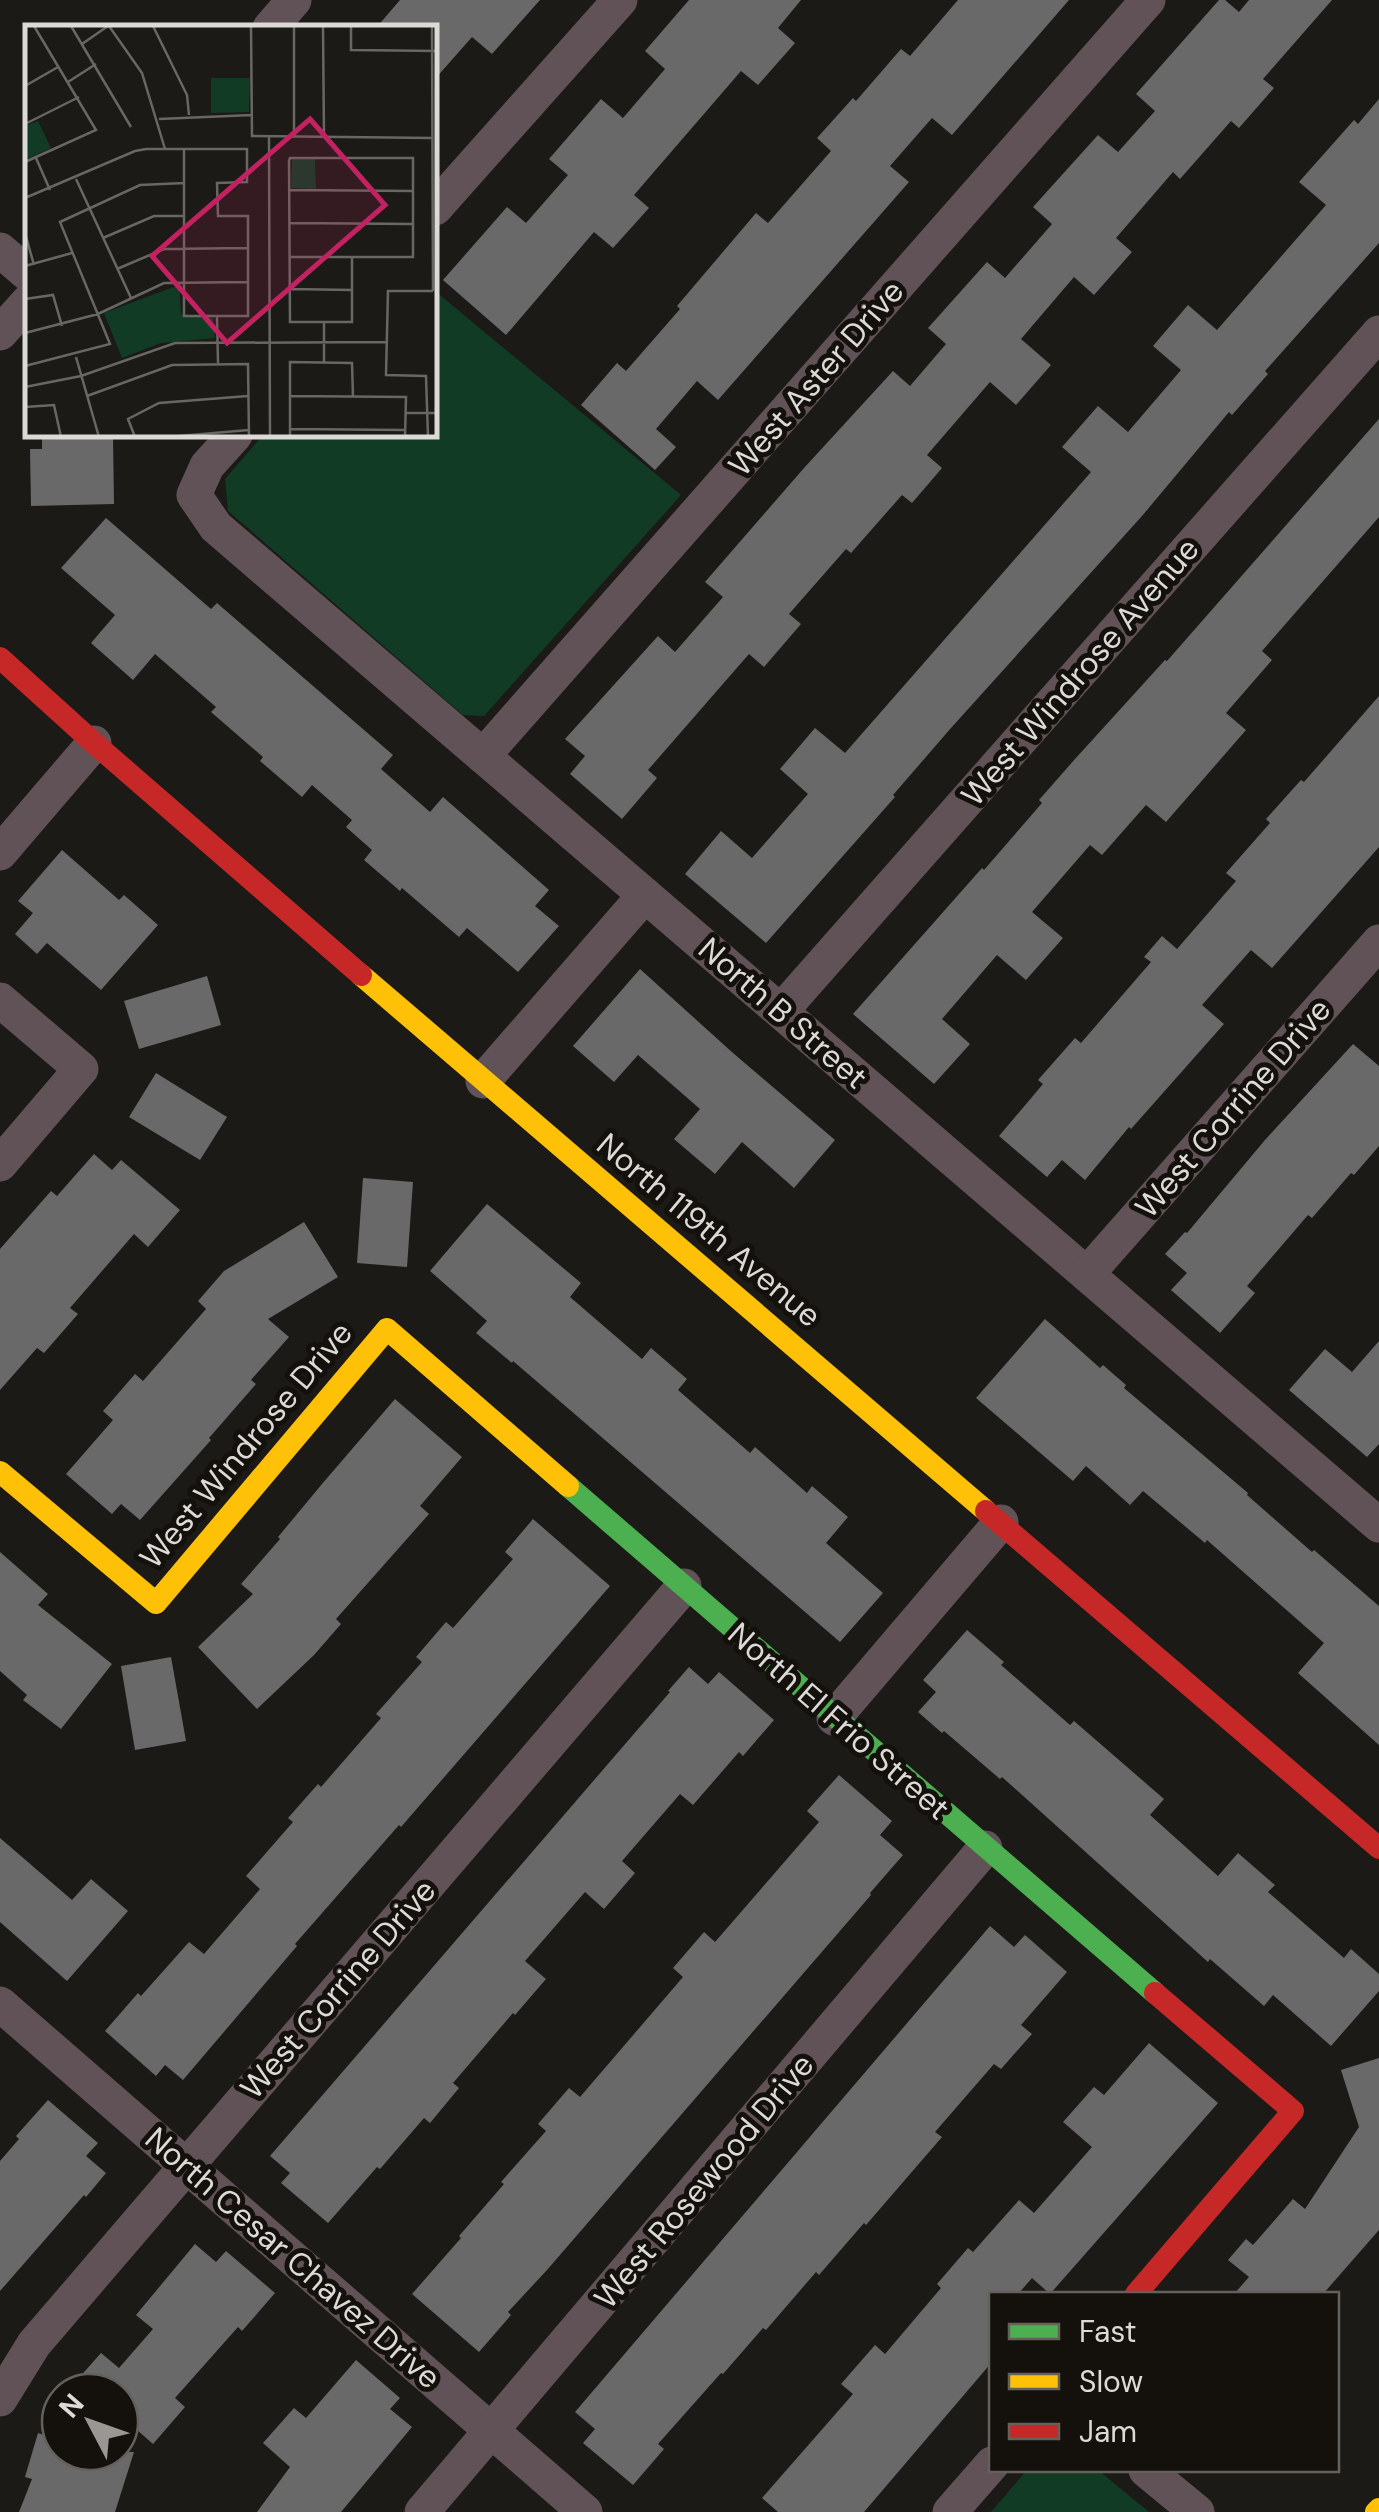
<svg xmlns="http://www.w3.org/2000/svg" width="1379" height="2512" viewBox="0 0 1379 2512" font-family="'DM Sans',sans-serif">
<rect width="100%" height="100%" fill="#1b1a17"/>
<g fill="#123b26">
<path d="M435 291 681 495 484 716 463 715 228 511 225 479 263 435H435Z"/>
<path d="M1027 2470H1098L1149 2512H991Z"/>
</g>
<g fill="#6a696a">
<path d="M400 0H540L492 54 472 37 435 79V28H376Z"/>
<path d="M689 0H801L778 28 795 43 758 85 741 71 634 195 649 208 613 248 594 232 506 335 443 280 507 207 526 223 568 175 549 159 601 99 623 118 665 69 645 51Z"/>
<path d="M958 0H1069L952 135 932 118 890 166 909 182 718 400 697 381 656 429 676 447 655 470 581 405 617 363 626 371 680 309 677 306 756 213 768 223 831 151 817 138 853 98 856 101 901 49 910 56Z"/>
<path d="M1219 0H1225L1239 12 1249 0H1332L1263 79 1274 88 1239 128 1231 121 1180 179 1173 172 1116 238 1132 252 1094 295 1074 277 1021 339 1051 365 1016 405 990 382 927 455 942 468 912 503 902 495 851 553 846 549 789 614 801 624 764 667 749 654 648 770 657 778 622 819 570 774 585 756 565 739 658 636 675 652 723 597 705 582 804 468 893 371 910 386 946 344 928 328 987 262 1005 278 1052 224 1033 207 1098 135 1118 152 1155 111 1136 94Z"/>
<path d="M1379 99V243L1265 371 1268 374 1232 415 1229 412 1142 516 951 728 893 795 895 797 766 943 685 874 721 831 752 858 808 794 780 769 815 728 845 753 1091 472 1062 447 1098 406 1128 432 1181 370 1153 346 1188 305 1217 330 1326 205 1299 182 1354 120 1358 124Z"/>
<path d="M1379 419V517L1262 651 1272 660 1226 713 1246 730 1166 822 1146 805 1102 855 1090 845 1032 912 1063 938 1026 980 997 955 942 1019 970 1044 934 1084 853 1014 982 868 984 870 1042 803 1039 800 1075 759 1165 660 1167 661Z"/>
<path d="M42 435H113L114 504 31 506 30 449H42Z"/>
<path d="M106 518 211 609 217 603 393 755 381 769 430 812 443 797 549 890 535 906 559 926 518 972 467 928 459 937 402 888 400 891 364 860 372 850 346 827 352 820 312 785 302 797 260 761 263 757 211 712 216 707 155 654 133 680 91 643 115 615 61 568Z"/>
<path d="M1379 696V847L1272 968 1251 950 1202 1005 1224 1024 1131 1129 1129 1127 1085 1180 1062 1160 1047 1177 999 1136 1043 1084 1038 1080 1075 1038 1081 1043 1151 962 1144 957 1162 936 1177 949 1236 881 1226 873 1270 823 1266 819 1301 780 1304 782Z"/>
<path d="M62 850 119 900 124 895 158 925 101 990 47 943 37 954 15 934 33 913 18 901Z"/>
<path d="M640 969 733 1053 835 1140 794 1188 742 1142 715 1174 674 1139 700 1109 638 1055 614 1082 573 1046Z"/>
<path d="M207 976 221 1025 139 1049 124 1001Z"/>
<path d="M1353 1044 1379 1066V1146L1354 1175 1351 1173 1312 1218 1308 1215 1247 1286 1255 1293 1220 1333 1171 1290 1187 1273 1165 1254 1185 1232 1187 1233 1265 1140Z"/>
<path d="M156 1073 227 1117 200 1160 129 1117Z"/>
<path d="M94 1154 112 1170 121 1160 180 1210 148 1247 134 1234 70 1308 78 1314 44 1353 37 1348 0 1390V1249L51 1191 57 1196Z"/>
<path d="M363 1178 413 1182 407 1267 357 1263Z"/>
<path d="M487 1204 581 1283 570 1297 642 1359 651 1348 687 1379 678 1390 750 1453 755 1447 807 1493 812 1486 848 1517 826 1543 883 1593 840 1642 513 1361 512 1363 476 1333 487 1321 430 1271Z"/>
<path d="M304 1222 338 1277 268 1319 289 1337 251 1380 256 1384 209 1438 211 1440 140 1520 121 1504 112 1514 66 1474 113 1420 103 1411 135 1374 143 1381 206 1309 198 1301 224 1271Z"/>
<path d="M1045 1319 1100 1368 1103 1365 1126 1385 1124 1388 1248 1493 1247 1495 1312 1552 1314 1550 1379 1606V1745L1298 1673 1324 1643 1207 1540 1205 1543 1143 1491 1130 1505 1086 1466 1073 1481 976 1398Z"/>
<path d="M1379 1341V1444L1367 1457 1289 1390 1325 1349 1352 1372Z"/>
<path d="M395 1399 462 1457 420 1506 429 1514 336 1619 341 1624 314 1655 257 1709 198 1647 253 1594 241 1584 280 1539 278 1537 322 1484Z"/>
<path d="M533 1519 610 1586 401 1827 399 1825 295 1944 297 1946 183 2080 165 2065 156 2076 105 2031 138 1993 141 1996 189 1942 204 1954 260 1889 246 1876 293 1822 288 1818 318 1784 321 1787 381 1718 376 1714 422 1662 416 1657 446 1622 453 1628 513 1559 505 1552Z"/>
<path d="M0 1552 48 1594 38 1605 112 1664 61 1729 23 1700 27 1695 0 1671Z"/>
<path d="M967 1630 1004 1662 1001 1665 1070 1725 1074 1721 1164 1799 1150 1815 1218 1876 1238 1853 1275 1885 1268 1892 1344 1958 1351 1949 1379 1974V1991L1331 2046 1273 1995 1264 2006 1210 1959 1208 1962 1002 1777 1000 1779 944 1731 942 1733 918 1712 936 1692 923 1680Z"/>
<path d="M171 1657 186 1741 135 1750 121 1666Z"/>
<path d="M689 1667 708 1684 719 1672 774 1720 743 1756 739 1752 693 1805 680 1794 622 1861 635 1873 604 1909 585 1892 525 1961 546 1979 515 2015 513 2013 453 2083 459 2088 430 2123 424 2118 380 2169 377 2167 328 2223 281 2183 290 2173 270 2156 670 1692 668 1691Z"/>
<path d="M839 1775 892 1821 880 1835 903 1855 870 1893 871 1895 547 2270 508 2312 511 2315 479 2352 412 2294 461 2238 459 2236 504 2184 501 2182 546 2131 538 2124 569 2088 580 2097 683 1977 673 1968 704 1932 715 1942 819 1822 807 1811Z"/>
<path d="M0 1838 72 1900 91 1879 128 1911 67 1981 0 1922Z"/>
<path d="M990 1926 1014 1947 1025 1935 1067 1972 1021 2025 1032 2034 1001 2069 994 2064 935 2132 942 2137 866 2225 864 2223 819 2275 816 2272 766 2330 763 2328 723 2374 721 2373 658 2444 664 2449 633 2485 583 2443 595 2429 575 2412Z"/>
<path d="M1149 2043 1218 2103 1050 2294 1032 2278 1018 2294H992V2362L864 2512H778L762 2498 853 2394 841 2384 875 2345 885 2354 941 2288 937 2284 968 2248 973 2252 1019 2200 1034 2213 1092 2147 1063 2122 1094 2087 1104 2095Z"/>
<path d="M1379 2058V2230L1323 2294H1234L1249 2277 1228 2260 1246 2239 1253 2245 1293 2199 1305 2209 1359 2127 1341 2070Z"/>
<path d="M48 2100 98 2143 86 2156 106 2173 86 2197 84 2195 0 2291V2161L19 2139 16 2136Z"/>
<path d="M195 2244 216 2262 226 2251 275 2293 242 2331 238 2327 175 2398 185 2407 153 2444 120 2415V2392H93L78 2379 101 2353 119 2368 153 2329 136 2315Z"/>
<path d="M356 2360 400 2398 390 2409 412 2427 341 2512H257L290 2467 263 2443 294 2408 306 2418Z"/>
<path d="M38 2433 60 2440V2452H134L115 2512H19L32 2479 25 2477Z"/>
</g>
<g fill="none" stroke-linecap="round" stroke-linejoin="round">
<g stroke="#605256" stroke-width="35">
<path d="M270 28 294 0"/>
<path d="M435 208 620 0"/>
<path d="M0 250 28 274"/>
<path d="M0 333 28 302"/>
<path d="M235 435 207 466 194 495 216 527 1379 1525"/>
<path d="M483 756 1148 0"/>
<path d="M0 853 94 743"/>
<path d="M0 1000 81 1069 0 1164"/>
<path d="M781 1011 1379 333"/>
<path d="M483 1081 645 895"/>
<path d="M1087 1274 1379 942"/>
<path d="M834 1718 1001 1522"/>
<path d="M0 2004 585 2512"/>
<path d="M0 2399 34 2344 684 1586"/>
<path d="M1146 2470 1197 2512"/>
<path d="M422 2512 985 1848"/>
<path d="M950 2512 992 2464"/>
</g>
<path stroke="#4caf50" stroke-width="22" d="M568 1486 1155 1993"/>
<g stroke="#ffc107" stroke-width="22">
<path d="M361 975 986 1511"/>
<path d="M0 1472 156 1603 387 1329 568 1486"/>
<path d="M1376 2512 1379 2509"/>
</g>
<g stroke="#c62828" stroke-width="22">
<path d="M0 658 94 743 361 975"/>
<path d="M986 1511 1379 1848"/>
<path d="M1136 2294 1293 2111 1155 1993"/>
</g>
</g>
<g text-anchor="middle" stroke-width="10" stroke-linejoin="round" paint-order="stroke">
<g font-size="32" fill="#dcdad6" stroke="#14110c">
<text transform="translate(816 378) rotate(-49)" y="11">West Aster Drive</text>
<text transform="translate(1080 672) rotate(-49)" y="11">West Windrose Avenue</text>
<text transform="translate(783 1013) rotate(41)" y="11">North B Street</text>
<text transform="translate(1233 1108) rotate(-49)" y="11">West Corrine Drive</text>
<text transform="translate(709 1230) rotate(40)" y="11">North 119th Avenue</text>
<text transform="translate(246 1445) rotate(-50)" y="11">West Windrose Drive</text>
<text transform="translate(839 1721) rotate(41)" y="11">North El Frio Street</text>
<text transform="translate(338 1989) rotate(-49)" y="11">West Corrine Drive</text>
<text transform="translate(704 2181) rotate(-50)" y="11">West Rosewood Drive</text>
<text transform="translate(293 2258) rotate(41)" y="11">North Cesar Chavez Drive</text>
</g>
</g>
<g transform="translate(25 25)">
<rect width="412" height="412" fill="#1b1a17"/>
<path d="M186 53H225L224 87 186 88ZM13 96 26 123 0 135V101ZM267 134H290L291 164 266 163ZM154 260 156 289 188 293 190 313 136 318 97 333 79 288Z" fill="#123b26"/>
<path fill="none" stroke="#686763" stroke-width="2.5" d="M46 1 106 102M84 1 117 48 140 124M128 1 162 70 164 90M226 1 227 111 407 113M269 1V112M298 1 299 112M326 1V25L413 26M407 1 408 266M57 19 83 1M43 57 71 39M0 61 33 42M134 94 227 90M0 99 54 72M244 111 245 412M11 133 25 165M0 137 71 105 9 1M51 154 106 273M264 165 388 166M0 173 110 126 121 124H222V157L192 158 193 191H223V291H159V124M264 198 388 199M0 208 9 240M78 213 129 191H159M264 232H388V133H265L264 136 265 297H327V232M0 241 47 228M92 244 139 224 223 223M265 264 327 265M0 274 28 270 37 301M192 291 193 338M0 308 73 289 139 258 223 257M51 332 74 412M299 338V297M0 341 85 319 35 197 115 160 159 158M0 362 56 351 150 318 362 317M62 371 147 340 223 339 224 412M265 371 381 372 380 412M0 382 29 380 36 412M380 388H413M265 404 381 405M110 412 103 394 134 378 223 371M142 412 224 405M265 412V337L327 338 328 372M403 412 401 351 361 350 363 266H408"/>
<path fill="#c32261" fill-opacity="0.15" stroke="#c32261" stroke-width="5" d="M285 94 360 180 202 318 127 231Z"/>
<rect width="412" height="412" fill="none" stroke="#dcdad6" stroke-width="5"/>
</g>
<rect x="989" y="2292" width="350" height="180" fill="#14110c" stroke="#64615d" stroke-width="2.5"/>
<rect x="1009" y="2324" width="50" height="15" fill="#4caf50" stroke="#64615d" stroke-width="2.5"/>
<text x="1079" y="2342" font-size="30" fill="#dcdad6">Fast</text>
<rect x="1009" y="2374" width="50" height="15" fill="#ffc107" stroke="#64615d" stroke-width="2.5"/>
<text x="1079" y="2392" font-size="30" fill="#dcdad6">Slow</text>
<rect x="1009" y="2424" width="50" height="15" fill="#c62828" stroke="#64615d" stroke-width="2.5"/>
<text x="1079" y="2442" font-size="30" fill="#dcdad6">Jam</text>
<g transform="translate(90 2422) rotate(311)"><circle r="48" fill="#14110c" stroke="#64615d" stroke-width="2.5"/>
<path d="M0-8L18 38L0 25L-18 38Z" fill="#989793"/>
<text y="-15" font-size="28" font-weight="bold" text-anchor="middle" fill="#dcdad6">N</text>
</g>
</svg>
